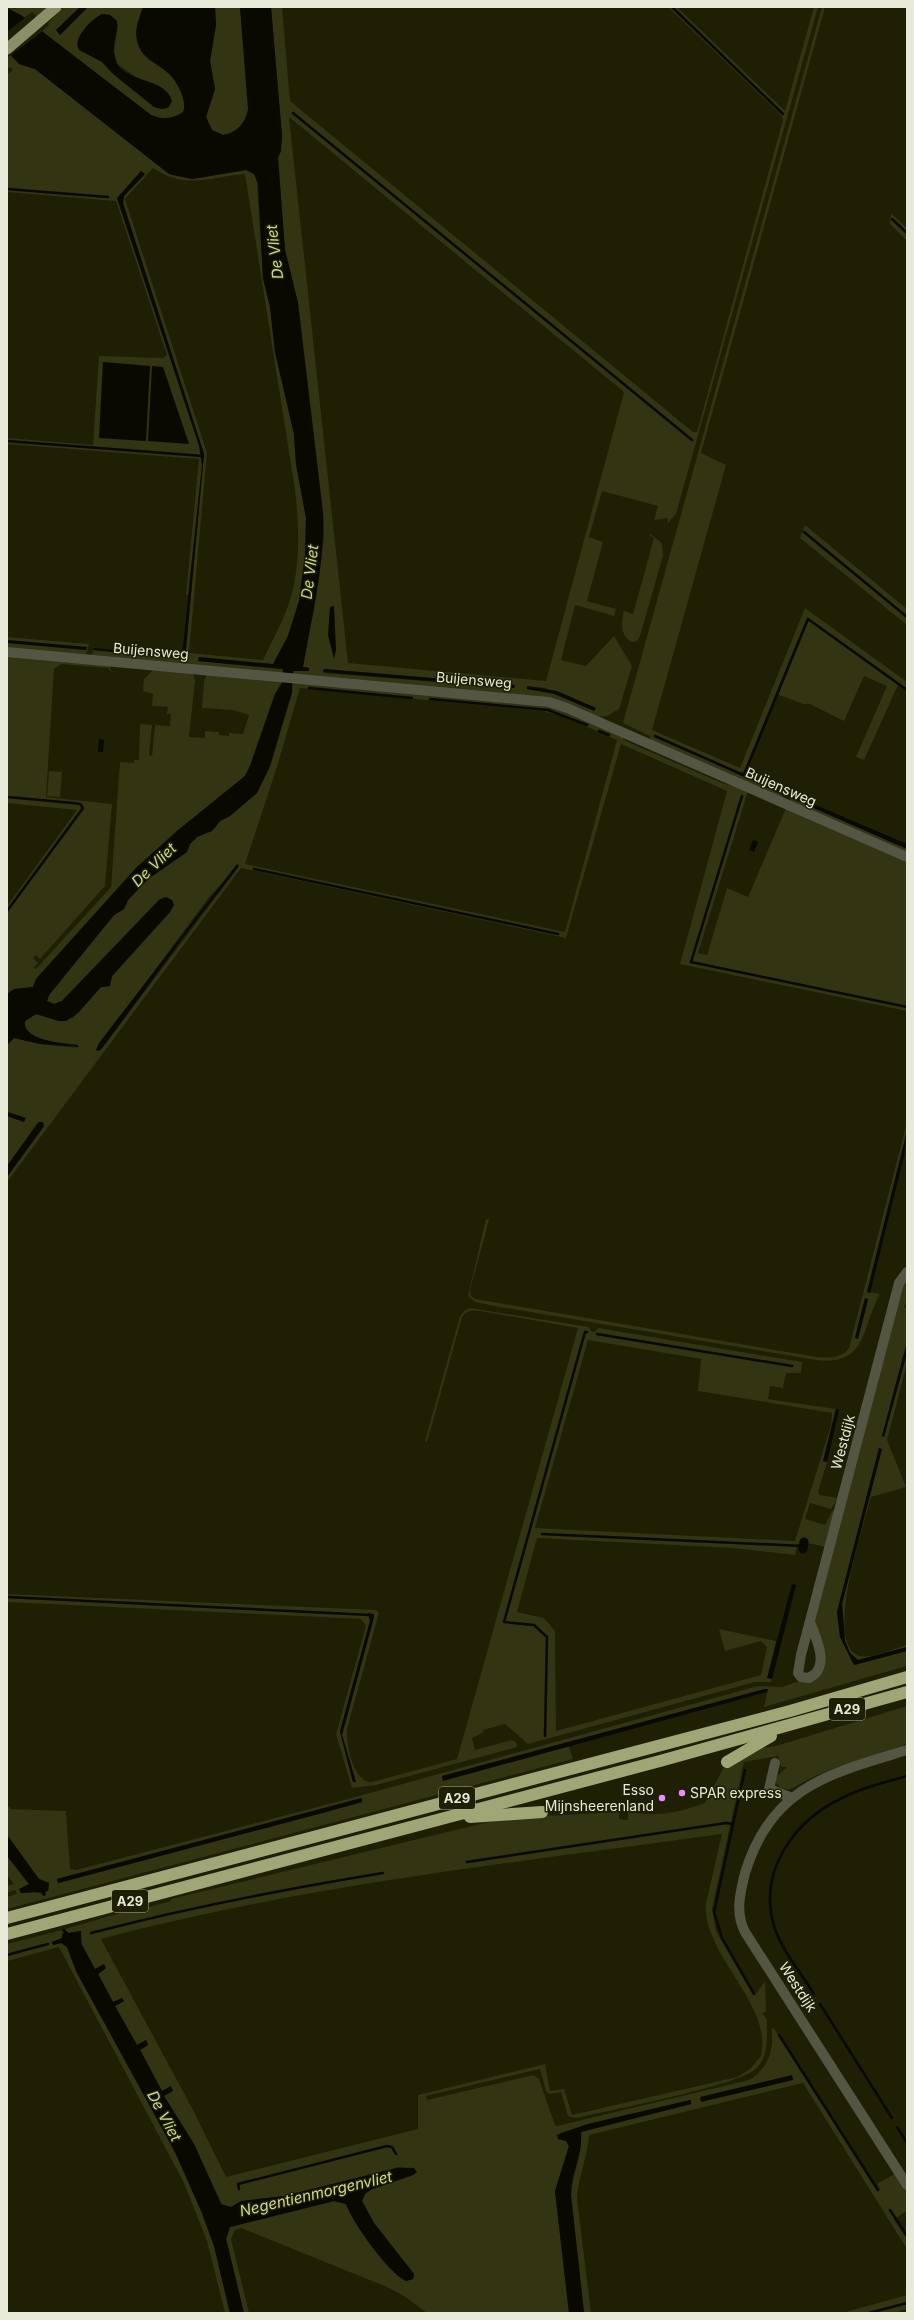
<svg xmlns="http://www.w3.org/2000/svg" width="914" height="2320" viewBox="0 0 914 2320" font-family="Inter,sans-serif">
<rect width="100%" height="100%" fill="#1e1f03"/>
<g fill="#323412" fill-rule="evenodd">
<path d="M7 7 15 9 18 7H49L38 17 32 12 24 18Z"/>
<path d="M64 7H80L56 30 60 35 88 7H143C138 21 135 34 140 49 144 59 158 65 166 71 176 78 188 100 183 112 174 119 161 120 151 115L41 32 49 25 48 23ZM104 14 110 15 118 25 114 51 117 64 136 77 163 89 158 109 118 78 102 62 78 48C77 35 92 16 104 14Z"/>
<path d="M215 7H240L249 104C248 120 239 132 223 135L212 130 206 117 215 89 210 61 216 25Z"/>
<path d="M271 7H282L290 101 693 432H697L783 120 781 115 668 7H677L785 111 814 7H818L676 514 667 524 668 518 654 520 658 506 602 491 589 537 603 542 587 601 616 609 614 616 575 605 561 660 586 666 614 636 632 666 619 709 607 716 597 717 566 704 292 675 294 670 308 671 309 668 303 667 321 561 324 534 323 513 298 303 285 250 278 158 282 136ZM289 117 624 392 546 681 348 663ZM324 669 514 685H515L514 688 324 673ZM527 686 545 688 595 708 594 710 551 693 527 689Z"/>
<path d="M822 7H825L701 453 726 465 652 730 740 768 805 608 907 682V689L807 618 744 771 738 774 783 795 779 798 650 741V736L623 723Z"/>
<path d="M11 55 19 64 35 69 171 175 192 179 246 170 254 174 257 180 263 278 270 307 275 352 294 434 296 464 306 518 305 556 299 601 288 636 273 665 199 658V661L283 669V674L92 655 93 650 185 659 204 454 123 203 124 196 145 174 117 198 201 452 202 466 188 595H186L199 459 7 444V438L93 445 99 356 163 358 167 355 116 201 7 192V74L13 70 10 67 7 69V58ZM153 168C186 190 209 177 245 174L295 490C299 527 301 567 289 603 282 623 272 641 263 660L189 653 207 453 125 199Z"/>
<path d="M891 213 907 228V241L890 224Z"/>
<path d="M805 525 907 609V625L800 538Z"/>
<path d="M650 534 662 543 663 556 640 636 637 641 632 642C620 636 621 622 624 611L633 614 654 538 650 536Z"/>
<path d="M808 620 898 685 864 760 856 757 887 686 864 676 844 721 810 704H803L777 694Z"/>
<path d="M7 637 89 644 86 655 7 649Z"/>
<path d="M7 655 109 664 112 673 108 668 61 664 54 669 46 797 112 804 105 886 40 959 36 955 33 958 38 963 34 967 36 969 111 887 120 762 134 763V760H139L140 724 152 725 149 755 152 756 155 725 170 726 171 714H167L168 707 152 706 153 694 143 691 144 679 155 668 193 672 195 681 189 737 205 738V731L219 732V735L229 736V733L243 734 249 715 233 710 202 708 204 681 207 674 282 681 275 694 250 766 245 776 177 831 136 868 36 979 33 987 14 989 7 994V906L77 810 7 803Z"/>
<path d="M292 682 551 707 624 737 623 739 628 742 722 783 748 791 698 953 707 955 727 888 748 897 786 808 907 861V1011L680 964 727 791 621 744 566 938 241 868 7 1182V1177L44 1126 38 1122 7 1166V1116L24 1122 20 1116 7 1112V1045L14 1038 40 1044 78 1048C65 1045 22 1040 25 1021L36 1014 59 1021 73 1018 101 987 109 986 112 976 170 912 164 897 159 900 62 1001 54 1004 47 1001 49 995 114 915 124 909 128 900 148 879 187 852 190 844 197 837 215 828 220 821 230 816 257 793 270 766 292 693ZM300 688 542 711 565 717 617 740 565 932 245 864 277 767ZM240 865 103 1047 98 1051 96 1050 209 897Z"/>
<path d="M49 771 62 772 60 797 47 796Z"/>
<path d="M791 798 907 849V854L791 801Z"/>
<path d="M907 1122 905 1141 867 1292 880 1294C861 1328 868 1366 816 1360L494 1306 475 1302 468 1296 486 1219 489 1220 470 1290 471 1296 475 1299 817 1357C828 1358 843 1358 849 1348ZM865 1299 868 1300 858 1338H855Z"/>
<path d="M907 1275V1302L904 1307 907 1308V1342L882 1436 884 1437 907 1353V1363L887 1440 906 1487 871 1497C865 1522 822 1646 860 1656 870 1659 896 1648 907 1645V1647L858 1660 850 1653 845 1641 842 1604 881 1449 879 1448 837 1612 840 1637 854 1665 907 1651V1666L764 1707 768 1689H765L442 1776 444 1780 569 1746 573 1759 550 1765 7 1909V1897L17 1894 15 1890 7 1893V1886L14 1884 7 1875V1856L29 1884 28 1886 20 1889 21 1893 31 1891 46 1895 44 1892 48 1891 49 1883 39 1879 7 1835V1805L11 1809 66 1811 70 1869 76 1870 348 1799 758 1686 782 1687 814 1676 818 1674 815 1622 900 1288ZM361 1798 362 1802 326 1812 59 1883 57 1879Z"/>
<path d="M470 1308 589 1327 591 1331 595 1332 598 1328 802 1362 801 1373H786L783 1388 770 1386 768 1399 836 1409 823 1461 827 1462 818 1492 820 1495 838 1498 831 1509 810 1503 805 1519 825 1525 832 1511 838 1509 824 1556 813 1559 822 1556 826 1547 803 1542 797 1545 795 1555 732 1548 537 1538 517 1612 544 1618 555 1631 556 1731 761 1675 767 1647 761 1641 725 1651 719 1629 776 1641 768 1677 772 1679 771 1682H755L528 1744 505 1724 483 1730 484 1732 472 1738 475 1750 512 1740 516 1742 517 1747 376 1785 352 1788 336 1734 366 1626 361 1619 7 1602V1594L376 1610 379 1613 347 1729C346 1744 353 1783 372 1782L457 1759 578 1328 480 1311C472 1310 467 1310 462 1317L427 1442 425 1441 460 1316 465 1310ZM588 1340 701 1359 698 1391 832 1413 831 1425 795 1541 535 1528ZM368 1614H374V1617L342 1735 356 1782H353L340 1733 370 1621Z"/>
<path d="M907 1706V1744L835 1768 815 1776 789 1790 781 1788 776 1783V1777L787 1767H781L778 1756 744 1762 712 1909 716 1931 753 1995 757 1993 765 1981 766 2012 762 2013 767 2019C767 2035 769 2055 757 2068 742 2085 606 2111 576 2118L568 2116 561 2092 549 2094 546 2091 540 2069 426 2096 427 2100 533 2075 539 2079 555 2125 557 2126 749 2080C763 2072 771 2058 772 2042 772 2037 771 2031 773 2027L877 2191 880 2189 877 2184 896 2173 907 2190V2211L894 2219 907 2239V2249L803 2083 589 2135C588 2157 578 2177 577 2198L591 2313H584L571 2195C572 2172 584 2154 580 2132L691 2104 690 2100 588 2124 560 2133 558 2139 566 2141 569 2146 555 2191 569 2313H427L404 2296 387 2287 241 2228 235 2230 231 2239 249 2313H244L226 2239 230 2227 334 2201 346 2204C353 2223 388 2273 406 2281L413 2279 414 2274 374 2223 362 2201 365 2194 370 2190 413 2175 415 2172 414 2168 399 2167 284 2196 244 2201 231 2207 222 2205 194 2144 164 2096 171 2087 162 2091 140 2050 148 2045 146 2040 137 2045 115 2006 124 2001 113 2002 98 1974 106 1968 95 1969 82 1945 81 1931 68 1933 65 1929 137 1908 138 1910 171 1901V1899L505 1818 619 1812V1819L628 1820V1812C657 1817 677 1813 705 1803L724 1767 756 1749 776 1746ZM722 1834 706 1903C701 1954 773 2003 761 2056L750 2069 737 2077 572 2115 564 2089 550 2091 545 2064 418 2095V2129L226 2177 192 2108 101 1939C304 1885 514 1863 722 1834Z"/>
<path d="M62 1930 65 1934 60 1939 52 1942 53 1945 61 1943 67 1947 76 1971 175 2152 202 2213 214 2246 230 2313H225L207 2241 184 2183 59 1947 7 1961V1944Z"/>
<path d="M907 2295V2309L893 2313H842Z"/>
</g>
<g fill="#090900">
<path d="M80 7H88L60 35 56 30Z"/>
<path d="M143 7H215L216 25 210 61 215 89 206 117 212 130 223 135C237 133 246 123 248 109L240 7H271L282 136 281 151 278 158 285 250 298 303 323 513C325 565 312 616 303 667L309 668V671H293L292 692 270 766 257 793 230 816 220 821 212 831 197 837 190 844 187 852 148 879 128 900 124 909 114 915 49 995 47 1001 54 1004 62 1001 159 900 166 897 172 900 174 905 170 912 112 976 110 986 101 987 78 1013 66 1021H59L36 1014 25 1021C21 1041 64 1043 77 1045L79 1047 40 1044 14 1038 7 1045V994L14 989 33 987 36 979 136 868 177 831 245 776 250 766 275 694 282 684 283 669 198 661 199 657 273 664 288 636 299 601 305 556 306 518 296 464 294 434 275 352 270 307 263 278 258 184 254 174 246 170 192 179 169 174 35 69 19 64 7 51V8L21 15 151 115C161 120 174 119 183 112 188 101 177 81 168 73 157 62 140 58 137 40 134 29 140 17 143 7Z"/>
<path d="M102 14 110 15 117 21C118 34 111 45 115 58 121 84 166 76 172 101L168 108 162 109 154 107 112 73 102 62 79 50C72 37 92 20 102 14Z"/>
<path d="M141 171 145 174 124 196 123 203 204 454 185 659 93 650 94 648 182 657 202 466 199 445 117 198Z"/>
<path d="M103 362 150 366 146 441 99 438Z"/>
<path d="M152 366 163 367 189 444 148 441Z"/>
<path d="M334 606 336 650 334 659 328 635 330 607Z"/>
<path d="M7 640 87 647 86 650 7 643Z"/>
<path d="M324 669 515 685 514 688 323 672Z"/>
<path d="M527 686 557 691 596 708 594 711 555 694 527 689Z"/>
<path d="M99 739 104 740 103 752H98Z"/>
<path d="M738 772 785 791 783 795 738 774Z"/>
<path d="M792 795 907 844V849L791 798Z"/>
<path d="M753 840 758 842 754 852 749 850Z"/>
<path d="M237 864 239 866 188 931 103 1047 99 1051 96 1050 99 1043Z"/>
<path d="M7 1112 26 1118 24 1122 7 1116Z"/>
<path d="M39 1122H43L44 1126 7 1177V1166Z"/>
<path d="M907 1131 904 1156 870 1293 867 1292Z"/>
<path d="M865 1298 868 1299 858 1339 855 1338Z"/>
<path d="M907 1342V1353L884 1437 882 1436Z"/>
<path d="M836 1409 839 1410 827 1462 823 1461Z"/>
<path d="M879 1448 882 1449 842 1604 845 1641 850 1653 858 1660 907 1647V1651L854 1665 840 1637 837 1612Z"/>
<path d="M792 1584 796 1585 772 1679 767 1678Z"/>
<path d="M368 1613 374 1614V1617L342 1735 356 1782H353L340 1731 370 1621Z"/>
<path d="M765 1689H768L767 1692 443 1781 442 1776Z"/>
<path d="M362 1798V1802L326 1812 58 1883 57 1879Z"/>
<path d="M7 1835 39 1879 49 1883 48 1891 45 1892 46 1895 43 1896 41 1892 21 1893 19 1889 29 1884 7 1856Z"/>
<path d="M65 1929 68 1933 81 1931V1943L95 1969 104 1964 106 1968 98 1974 113 2002 122 1998 124 2001 115 2006 137 2045 146 2040 148 2045 140 2050 162 2091 171 2086 173 2091 164 2096 194 2144 221 2204 231 2207 241 2201 284 2196 398 2168H414L417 2172 413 2175 370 2190 365 2194 362 2201 374 2223 414 2274 413 2279 406 2281C389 2273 352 2222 346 2204L334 2201 230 2227 226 2239 244 2313H230L214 2246 202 2213 175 2152 76 1971 67 1947 61 1943 53 1945 52 1942 62 1938V1934L64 1933 62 1930Z"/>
<path d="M792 2075 793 2080 701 2102 700 2097Z"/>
<path d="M691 2100V2104L581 2132C583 2156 571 2171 571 2195L584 2313H569L555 2191 569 2146 566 2141 558 2139 557 2135 588 2124Z"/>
</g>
<path fill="#1e1f03" d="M26 17 43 31 10 56 7 54V32Z"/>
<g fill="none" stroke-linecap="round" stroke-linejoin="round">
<g stroke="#090900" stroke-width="2.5">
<path d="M672 7 783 114"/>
<path d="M293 113 692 440"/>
<path d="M7 189 108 197"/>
<path d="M892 219 907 233"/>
<path d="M7 441 203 456"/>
<path d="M804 532 907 617"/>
<path d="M309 688 412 698"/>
<path d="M430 699 548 710 587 725"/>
<path d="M599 731 609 735"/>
<path d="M655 736 741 774"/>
<path d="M744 775 808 619 907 690"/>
<path d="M742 796 691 962 907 1007"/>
<path d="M7 797 73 803 80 804 83 808 7 911"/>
<path d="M254 869 558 934"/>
<path d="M597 1334 792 1366"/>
<path d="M542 1534 803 1546"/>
<path d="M7 1597 370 1615"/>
<path d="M545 1736 547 1637 534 1625 504 1622 585 1332H587"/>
<path d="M733 1824 745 1770"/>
<path d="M467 1862 726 1823 733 1824 714 1912 722 1938 754 1994"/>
<path d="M91 1933C187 1908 285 1889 383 1873"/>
<path d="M7 1955 48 1944"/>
<path d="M814 1994C802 1974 783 1952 775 1929 756 1871 795 1819 846 1796 866 1786 887 1782 907 1776"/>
<path d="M820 2004 892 2118"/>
<path d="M779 2035 878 2190"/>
<path d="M897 2127 907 2143"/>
<path d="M239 2189 238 2184 387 2146 392 2147 396 2154"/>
<path d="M890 2210 907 2236"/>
<path d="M869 2313 907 2303"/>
</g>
<path stroke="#090900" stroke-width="9" d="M803 1549 804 1542"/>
<g stroke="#545643" stroke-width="10">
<path d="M7 652 549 702 567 708 907 857"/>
<path d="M810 1622C815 1636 828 1661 815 1674L809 1678 801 1677 798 1673 801 1655 899 1283 907 1272"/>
<path d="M907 1750C829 1774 772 1786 745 1873 740 1893 735 1913 745 1932L907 2185"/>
<path d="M775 1763 769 1789 792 1798"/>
</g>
<path stroke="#8b8f68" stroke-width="11" d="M7 49 56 7"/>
<g stroke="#a1a676" stroke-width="12">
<path d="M727 1762 771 1736"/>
<path d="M470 1817 542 1812"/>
<path d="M7 1918 790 1711 907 1677"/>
<path d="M7 1934 660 1761 907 1692"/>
</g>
</g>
<g fill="#ea8dfd" stroke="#1e1f03" stroke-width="1.5">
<circle cx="682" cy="1793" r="4"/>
<circle cx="662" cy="1798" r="4"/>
</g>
<g text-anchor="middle" stroke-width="3" stroke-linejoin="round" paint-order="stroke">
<g fill="#1e1f03" stroke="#abad98" stroke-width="1">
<rect x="829" y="1698" width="36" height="22" rx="3"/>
<rect x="439" y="1787" width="36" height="22" rx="3"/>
<rect x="112" y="1890" width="36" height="22" rx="3"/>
</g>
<g font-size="13" font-weight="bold" fill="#e7ead8">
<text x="847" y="1714">A29</text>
<text x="457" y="1803">A29</text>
<text x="130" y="1906">A29</text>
</g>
<g font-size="14" fill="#e7ead8" stroke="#1e1f03">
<text transform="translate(151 651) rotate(5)" y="5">Buijensweg</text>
<text transform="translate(474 680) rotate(5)" y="5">Buijensweg</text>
<text transform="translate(781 787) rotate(24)" y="5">Buijensweg</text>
<text transform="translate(843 1442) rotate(-75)" y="5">Westdijk</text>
<text transform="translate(798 1987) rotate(57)" y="5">Westdijk</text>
</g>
<g font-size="14" fill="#e7ead8" stroke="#1e1f03" text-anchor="end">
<text x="654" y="1795">Esso<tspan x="654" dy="16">Mijnsheerenland</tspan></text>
<text x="690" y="1798" text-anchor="start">SPAR express</text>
</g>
<g font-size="15" font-style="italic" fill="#d2d98f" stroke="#1e1f03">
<text transform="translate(275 252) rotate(-97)" y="5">De Vliet</text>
<text transform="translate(310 572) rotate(-83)" y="5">De Vliet</text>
<text transform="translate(154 865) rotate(-44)" y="5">De Vliet</text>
<text transform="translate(164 2116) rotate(62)" y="5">De Vliet</text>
<text transform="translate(316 2194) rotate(-13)" y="5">Negentienmorgenvliet</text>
</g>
</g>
<rect width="914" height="2320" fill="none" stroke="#e7ead8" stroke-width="16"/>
</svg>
